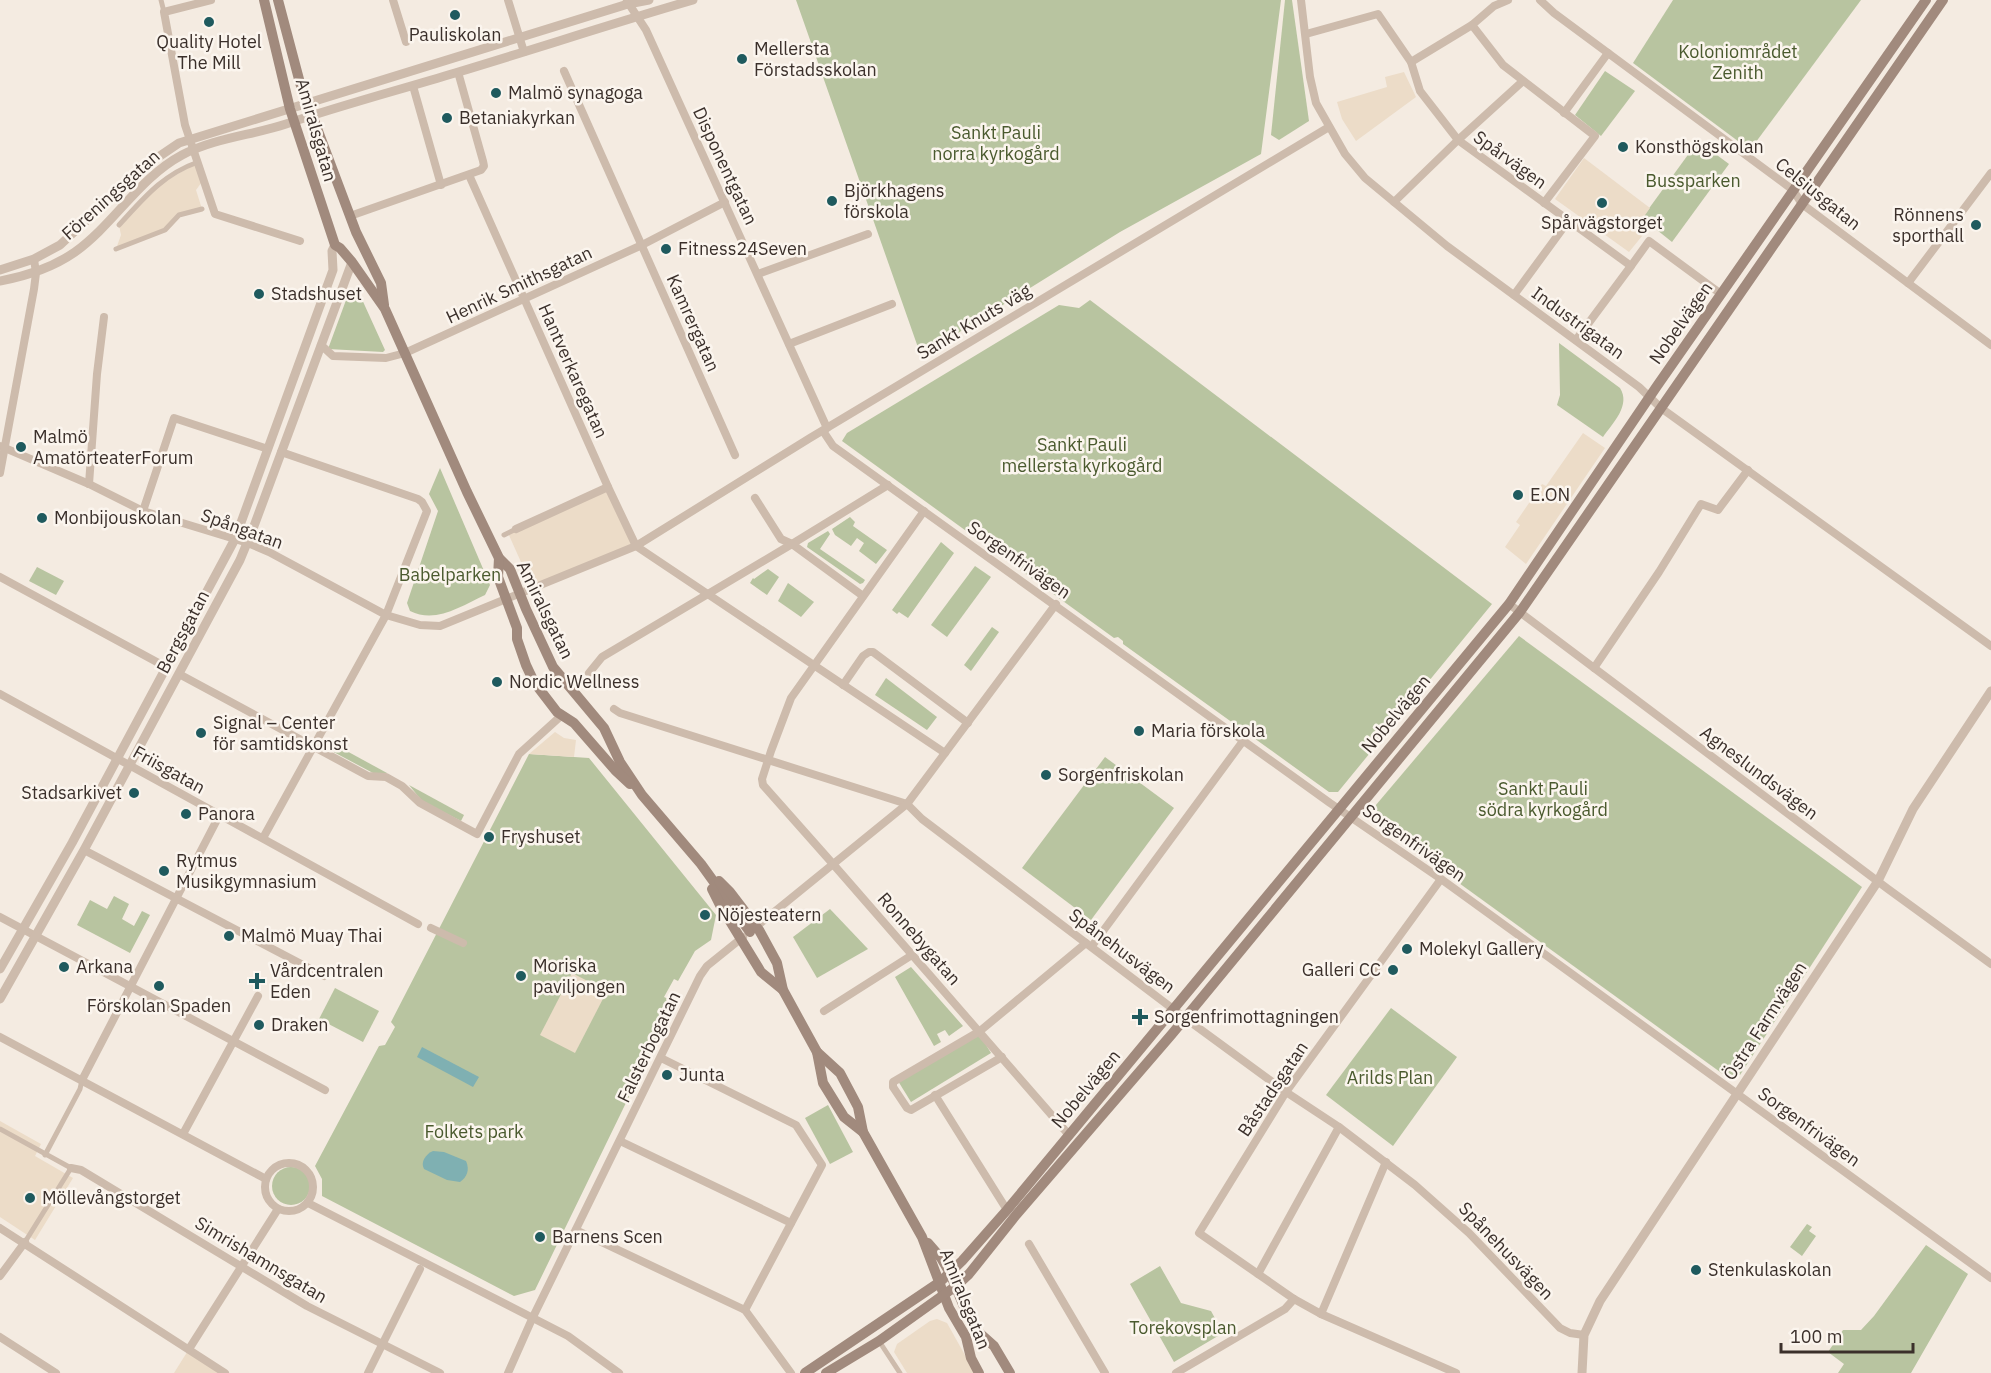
<svg xmlns="http://www.w3.org/2000/svg" width="1991" height="1373" viewBox="0 0 1991 1373" font-family="'IBM Plex Sans',sans-serif">
<rect width="100%" height="100%" fill="#f4ebe1"/>
<g fill="#b8c4a0">
<path d="M796 0H1281L1261 154 1120 232 921 356Z"/>
<path d="M1285 0H1292L1309 121 1279 140 1271 135Z"/>
<path d="M1673 0H1861L1750 150 1633 63Z"/>
<path d="M1605 71 1635 91 1601 136 1575 115Z"/>
<path d="M1698 141 1729 164 1672 242 1642 218Z"/>
<path d="M353 288 358 289 360 295 385 350 383 352 328 349 349 292Z"/>
<path d="M1090 300 1492 604 1338 792H1329L1123 644V641L1118 637 1114 638 842 441 847 433 1059 305 1079 308Z"/>
<path d="M1559 343 1620 388C1631 405 1613 423 1603 437L1557 405 1560 395Z"/>
<path d="M440 468 490 585 485 595C461 606 436 624 410 611L407 603 438 511 429 494Z"/>
<path d="M850 517 855 522 853 526 887 550 876 564 859 551 864 543 857 538 851 546 835 535 832 529Z"/>
<path d="M828 531 830 534 820 549 865 580 863 583 860 584 807 547 808 543Z"/>
<path d="M941 542 954 553 908 618 899 612 897 614 892 610Z"/>
<path d="M975 566 991 577 947 637 931 625Z"/>
<path d="M37 567 64 581 56 595 29 581Z"/>
<path d="M768 569 779 577 767 595 750 583 753 578 754 579Z"/>
<path d="M788 583 814 602 801 617 778 601Z"/>
<path d="M992 627 999 632 971 671 964 665Z"/>
<path d="M1519 636 1862 887 1740 1075 1727 1077 1369 818 1370 812Z"/>
<path d="M886 678 937 717 927 730 875 695Z"/>
<path d="M332 743 387 773H373L328 749Z"/>
<path d="M529 754 589 758 716 915 711 940 695 951 678 981 674 979 664 997 675 1002 535 1290 514 1296 322 1196V1179L315 1166 379 1046 385 1045 395 1027 391 1022Z"/>
<path d="M1105 757 1174 808 1091 920 1022 868Z"/>
<path d="M409 785 464 815 461 821 422 801Z"/>
<path d="M114 896 129 904 122 919 134 926 142 911 150 915 130 953 77 925 90 900 107 909Z"/>
<path d="M830 909 868 949 817 978 793 937Z"/>
<path d="M911 967 963 1026 949 1036 945 1030 937 1034 941 1042 934 1046 895 977Z"/>
<path d="M335 988 379 1011 363 1042 319 1019Z"/>
<path d="M1391 1008 1457 1057 1393 1146 1326 1095Z"/>
<path d="M978 1032 991 1053 911 1102 898 1081Z"/>
<path d="M828 1105 853 1152 830 1164 805 1118Z"/>
<circle cx="291" cy="1186" r="19"/>
<path d="M1807 1224 1812 1227 1809 1231 1816 1236 1802 1256 1790 1247Z"/>
<path d="M1926 1245 1968 1274 1911 1373H1838L1844 1364 1828 1352 1843 1330H1861L1874 1316Z"/>
<path d="M1160 1266 1181 1303 1211 1311 1223 1333 1174 1362 1130 1284Z"/>
</g>
<g fill="#ecdcc8">
<path d="M1404 72 1416 97 1356 141 1342 119 1337 102 1387 87 1385 77Z"/>
<path d="M1584 158 1650 208 1643 218 1651 225 1629 252 1555 199Z"/>
<path d="M198 162 204 179 196 190 202 209 179 215 165 230 116 249 121 235 119 225 151 190Z"/>
<path d="M1583 433 1605 448 1526 564 1505 547 1520 525 1516 522 1542 484 1546 486Z"/>
<path d="M608 487 636 546 539 587 531 569 525 571 508 533Z"/>
<path d="M555 732 564 738 576 740 574 757 529 754Z"/>
<path d="M572 973 607 991 575 1053 540 1035Z"/>
<path d="M0 1121 41 1144 35 1156 73 1178 35 1240 0 1217Z"/>
<path d="M937 1319 947 1323 975 1373H907L894 1352 897 1344 930 1321Z"/>
<path d="M189 1349 225 1373H174Z"/>
</g>
<g fill="#7fb0b2">
<path d="M422 1047 479 1077 473 1087 417 1057Z"/>
<path d="M433 1151 444 1152 466 1161C470 1170 467 1177 460 1182L447 1180 424 1169C420 1162 426 1154 433 1151Z"/>
</g>
<g fill="none" stroke-linecap="round" stroke-linejoin="round">
<g stroke="#cdbbac" stroke-width="5">
<path d="M161 0 164 12"/>
<path d="M119 225C144 198 162 175 198 162"/>
<path d="M116 249 165 230 179 215 202 209"/>
<path d="M504 535 516 529"/>
<path d="M0 1129 71 1168 25 1242"/>
<path d="M45 1155 80 1089 82 1080"/>
<path d="M879 1341 900 1373"/>
</g>
<g stroke="#cdbbac" stroke-width="8">
<path d="M211 0 164 12 185 125 215 214 300 241"/>
<path d="M393 0 406 42"/>
<path d="M508 0 524 52"/>
<path d="M1301 0 1310 77 1316 103 1345 154 1365 178 1447 246 1639 387 1661 408 1991 646"/>
<path d="M1508 0 1494 6 1472 25 1503 65 1595 136 1544 203"/>
<path d="M1540 0 1554 13 1793 190 1802 204 1991 345"/>
<path d="M627 1 646 30 827 428"/>
<path d="M1306 34 1378 14 1411 62 1420 91 1458 140 1631 266 1649 241 1721 294"/>
<path d="M1411 62 1472 25"/>
<path d="M564 71 735 455"/>
<path d="M413 86 441 185"/>
<path d="M1564 113 1608 53"/>
<path d="M469 175 608 487 636 546 945 753"/>
<path d="M1394 202 1458 140 1523 81"/>
<path d="M350 216 481 170 484 166 483 161 458 72"/>
<path d="M758 274 868 234"/>
<path d="M1908 283 1991 173"/>
<path d="M1514 295 1569 220"/>
<path d="M1576 340 1631 266"/>
<path d="M789 344 892 304"/>
<path d="M321 345 333 356 386 358 405 353 642 245 725 202"/>
<path d="M823 431 833 446 1330 803 1441 879 1991 1278"/>
<path d="M0 446 89 484 143 511 248 543 269 552 386 615 420 625 440 626 636 546 810 438 1329 127"/>
<path d="M0 473 34 289 36 273 34 259"/>
<path d="M89 484 97 374 104 317"/>
<path d="M755 498 781 539 792 544 863 596"/>
<path d="M143 511 174 418 268 449"/>
<path d="M924 511 791 698 771 751 762 779 763 785 833 864 1069 1135"/>
<path d="M516 529 608 487"/>
<path d="M0 577 166 667"/>
<path d="M1509 604 1888 889 1991 964"/>
<path d="M1594 668 1659 572 1701 504 1718 510 1748 470"/>
<path d="M589 673 602 657 792 544 888 485"/>
<path d="M179 674 368 776 386 777 402 786 420 803 477 834 519 754 562 715"/>
<path d="M843 685 863 656 869 652H873L968 723"/>
<path d="M0 694 418 924"/>
<path d="M614 709 620 713 907 804 922 819 1185 1018 1286 1092 1339 1127 1415 1185 1469 1233 1560 1328 1570 1333 1584 1335"/>
<path d="M263 838 386 615 427 511 422 502 418 499 281 452"/>
<path d="M84 850 324 976"/>
<path d="M1441 879 1286 1092 1199 1233 1294 1299 1321 1314 1456 1373"/>
<path d="M0 917 325 1090"/>
<path d="M431 928 463 943"/>
<path d="M752 930 907 804 1056 604"/>
<path d="M1092 946 1243 741"/>
<path d="M824 1011 912 955"/>
<path d="M0 1037 266 1179"/>
<path d="M1002 1057 911 1110 907 1108 893 1087V1082L980 1031 1086 943"/>
<path d="M661 1058 796 1125 822 1165 745 1310"/>
<path d="M82 1080 220 814"/>
<path d="M935 1095 1007 1210"/>
<path d="M183 1134 258 996"/>
<path d="M620 1141 791 1223"/>
<circle cx="289" cy="1187" r="24"/>
<path d="M71 1168 81 1170 307 1306 440 1373"/>
<path d="M308 1203 568 1336 619 1373"/>
<path d="M0 1228 225 1373"/>
<path d="M576 1230 745 1310 791 1373"/>
<path d="M1029 1244 1105 1373"/>
<path d="M1258 1274 1339 1127"/>
<path d="M0 1276 25 1242"/>
<path d="M1321 1314 1386 1162"/>
<path d="M0 1337 56 1373"/>
<path d="M189 1349 278 1209"/>
<path d="M368 1373 420 1269"/>
<path d="M508 1373 532 1319 700 976 707 966 743 937"/>
<path d="M1176 1373 1285 1309 1294 1299"/>
</g>
<g stroke="#cdbbac" stroke-width="9">
<path d="M0 270 34 259 60 245 145 166 179 143 628 4 649 0"/>
<path d="M0 281C27 276 52 268 75 252 114 224 139 178 182 155 214 138 253 135 286 124 342 105 399 90 455 73 535 49 614 23 693 0"/>
<path d="M0 969 72 843 235 539 333 270 332 251 335 245"/>
<path d="M0 999 84 850 240 560 254 526 352 262"/>
<path d="M1582 1373 1584 1335 1600 1301 1878 881 1913 809 1991 691"/>
</g>
<g stroke="#a18a7d" stroke-width="10">
<path d="M264 0 290 109 335 245 340 248 352 262 385 309 467 492 499 558 510 569 526 609 553 667 604 728 620 762 642 795 701 864 750 932"/>
<path d="M278 0 300 83 356 232 381 283 384 305"/>
<path d="M499 558 498 577 517 628V639L526 665 534 682 557 712 574 723 615 770 630 784"/>
<path d="M719 881 730 892 759 930 777 963 783 990 817 1052 823 1083 844 1117 863 1132"/>
<path d="M712 889 720 905 761 972 783 990"/>
<path d="M817 1052 840 1073 858 1107 863 1132 922 1237 949 1308 966 1337 971 1358 979 1373"/>
<path d="M928 1243 941 1258 950 1273 965 1309 976 1330 994 1346 1010 1373"/>
<path d="M805 1373 940 1282 962 1261 1007 1210 1509 604 1657 386 1926 0"/>
<path d="M826 1373 879 1341 956 1286 969 1274 1016 1215 1172 1034 1520 612 1943 0"/>
</g>
</g>
<g fill="#1f5a5e" stroke="#fbf5ee" stroke-width="2">
<circle cx="455" cy="15" r="6"/>
<circle cx="209" cy="22" r="6"/>
<circle cx="742" cy="59" r="6"/>
<circle cx="496" cy="93" r="6"/>
<circle cx="447" cy="118" r="6"/>
<circle cx="1623" cy="147" r="6"/>
<circle cx="832" cy="201" r="6"/>
<circle cx="1602" cy="203" r="6"/>
<circle cx="1976" cy="225" r="6"/>
<circle cx="666" cy="249" r="6"/>
<circle cx="259" cy="294" r="6"/>
<circle cx="21" cy="447" r="6"/>
<circle cx="1518" cy="495" r="6"/>
<circle cx="42" cy="518" r="6"/>
<circle cx="497" cy="682" r="6"/>
<circle cx="1139" cy="731" r="6"/>
<circle cx="201" cy="733" r="6"/>
<circle cx="1046" cy="775" r="6"/>
<circle cx="134" cy="793" r="6"/>
<circle cx="186" cy="814" r="6"/>
<circle cx="489" cy="837" r="6"/>
<circle cx="164" cy="871" r="6"/>
<circle cx="705" cy="915" r="6"/>
<circle cx="229" cy="936" r="6"/>
<circle cx="1407" cy="949" r="6"/>
<circle cx="64" cy="967" r="6"/>
<circle cx="1393" cy="970" r="6"/>
<circle cx="521" cy="976" r="6"/>
<path d="M254 972h6v6h6v6h-6v6h-6v-6h-6v-6h6z"/>
<circle cx="159" cy="986" r="6"/>
<path d="M1137 1008h6v6h6v6h-6v6h-6v-6h-6v-6h6z"/>
<circle cx="259" cy="1025" r="6"/>
<circle cx="667" cy="1075" r="6"/>
<circle cx="30" cy="1198" r="6"/>
<circle cx="540" cy="1237" r="6"/>
<circle cx="1696" cy="1270" r="6"/>
</g>
<g text-anchor="middle" stroke-width="5" stroke-linejoin="round" paint-order="stroke">
<g font-size="18" fill="#3b302b" stroke="#fbf5ee" text-anchor="start">
<text x="455" y="41" text-anchor="middle">Pauliskolan</text>
<text x="209" y="48" text-anchor="middle">Quality Hotel<tspan x="209" dy="21">The Mill</tspan></text>
<text x="754" y="55">Mellersta<tspan x="754" dy="21">Förstadsskolan</tspan></text>
<text x="508" y="99">Malmö synagoga</text>
<text x="459" y="124">Betaniakyrkan</text>
<text x="1635" y="153">Konsthögskolan</text>
<text x="844" y="197">Björkhagens<tspan x="844" dy="21">förskola</tspan></text>
<text x="1964" y="221" text-anchor="end">Rönnens<tspan x="1964" dy="21">sporthall</tspan></text>
<text x="1602" y="229" text-anchor="middle">Spårvägstorget</text>
<text x="678" y="255">Fitness24Seven</text>
<text x="271" y="300">Stadshuset</text>
<text x="33" y="443">Malmö<tspan x="33" dy="21">AmatörteaterForum</tspan></text>
<text x="1530" y="501">E.ON</text>
<text x="54" y="524">Monbijouskolan</text>
<text x="509" y="688">Nordic Wellness</text>
<text x="213" y="729">Signal – Center<tspan x="213" dy="21">för samtidskonst</tspan></text>
<text x="1151" y="737">Maria förskola</text>
<text x="1058" y="781">Sorgenfriskolan</text>
<text x="122" y="799" text-anchor="end">Stadsarkivet</text>
<text x="198" y="820">Panora</text>
<text x="501" y="843">Fryshuset</text>
<text x="176" y="867">Rytmus<tspan x="176" dy="21">Musikgymnasium</tspan></text>
<text x="717" y="921">Nöjesteatern</text>
<text x="241" y="942">Malmö Muay Thai</text>
<text x="1419" y="955">Molekyl Gallery</text>
<text x="533" y="972">Moriska<tspan x="533" dy="21">paviljongen</tspan></text>
<text x="76" y="973">Arkana</text>
<text x="1381" y="976" text-anchor="end">Galleri CC</text>
<text x="270" y="977">Vårdcentralen<tspan x="270" dy="21">Eden</tspan></text>
<text x="159" y="1012" text-anchor="middle">Förskolan Spaden</text>
<text x="1154" y="1023">Sorgenfrimottagningen</text>
<text x="271" y="1031">Draken</text>
<text x="679" y="1081">Junta</text>
<text x="42" y="1204">Möllevångstorget</text>
<text x="552" y="1243">Barnens Scen</text>
<text x="1708" y="1276">Stenkulaskolan</text>
</g>
<g font-size="18" fill="#4a5a2e" stroke="#fbf5ee">
<text x="1738" y="58">Koloniområdet<tspan x="1738" dy="21">Zenith</tspan></text>
<text x="996" y="139">Sankt Pauli<tspan x="996" dy="21">norra kyrkogård</tspan></text>
<text x="1693" y="187">Bussparken</text>
<text x="1082" y="451">Sankt Pauli<tspan x="1082" dy="21">mellersta kyrkogård</tspan></text>
<text x="450" y="581">Babelparken</text>
<text x="1543" y="795">Sankt Pauli<tspan x="1543" dy="21">södra kyrkogård</tspan></text>
<text x="1390" y="1084">Arilds Plan</text>
<text x="474" y="1138">Folkets park</text>
<text x="1183" y="1334">Torekovsplan</text>
</g>
<g font-size="18" fill="#3b302b" stroke="#fbf5ee">
<text transform="translate(316 130) rotate(74)" y="6">Amiralsgatan</text>
<text transform="translate(1510 160) rotate(36)" y="6">Spårvägen</text>
<text transform="translate(725 166) rotate(65)" y="6">Disponentgatan</text>
<text transform="translate(1818 194) rotate(39)" y="6">Celsiusgatan</text>
<text transform="translate(111 195) rotate(-42)" y="6">Föreningsgatan</text>
<text transform="translate(519 285) rotate(-25)" y="6">Henrik Smithsgatan</text>
<text transform="translate(974 322) rotate(-31)" y="6">Sankt Knuts väg</text>
<text transform="translate(693 323) rotate(66)" y="6">Kamrergatan</text>
<text transform="translate(1578 323) rotate(36)" y="6">Industrigatan</text>
<text transform="translate(1681 323) rotate(-55)" y="6">Nobelvägen</text>
<text transform="translate(573 371) rotate(66)" y="6">Hantverkaregatan</text>
<text transform="translate(242 529) rotate(20)" y="6">Spångatan</text>
<text transform="translate(1019 560) rotate(35)" y="6">Sorgenfrivägen</text>
<text transform="translate(545 610) rotate(64)" y="6">Amiralsgatan</text>
<text transform="translate(183 632) rotate(-62)" y="6">Bergsgatan</text>
<text transform="translate(1396 714) rotate(-50)" y="6">Nobelvägen</text>
<text transform="translate(169 770) rotate(29)" y="6">Friisgatan</text>
<text transform="translate(1759 773) rotate(37)" y="6">Agneslundsvägen</text>
<text transform="translate(1414 843) rotate(35)" y="6">Sorgenfrivägen</text>
<text transform="translate(919 939) rotate(49)" y="6">Ronnebygatan</text>
<text transform="translate(1122 951) rotate(37)" y="6">Spånehusvägen</text>
<text transform="translate(1765 1021) rotate(-57)" y="6">Östra Farmvägen</text>
<text transform="translate(649 1047) rotate(-64)" y="6">Falsterbogatan</text>
<text transform="translate(1086 1089) rotate(-50)" y="6">Nobelvägen</text>
<text transform="translate(1273 1089) rotate(-56)" y="6">Båstadsgatan</text>
<text transform="translate(1809 1127) rotate(36)" y="6">Sorgenfrivägen</text>
<text transform="translate(1506 1251) rotate(46)" y="6">Spånehusvägen</text>
<text transform="translate(261 1260) rotate(31)" y="6">Simrishamnsgatan</text>
<text transform="translate(965 1299) rotate(68)" y="6">Amiralsgatan</text>
</g>
</g>
<path d="M1781 1343v9h132v-9" fill="none" stroke="#3b302b" stroke-width="3"/>
<text x="1790" y="1343" font-size="18" fill="#3b302b" stroke="#fbf5ee" stroke-width="4.5" paint-order="stroke">100 m</text>
</svg>
